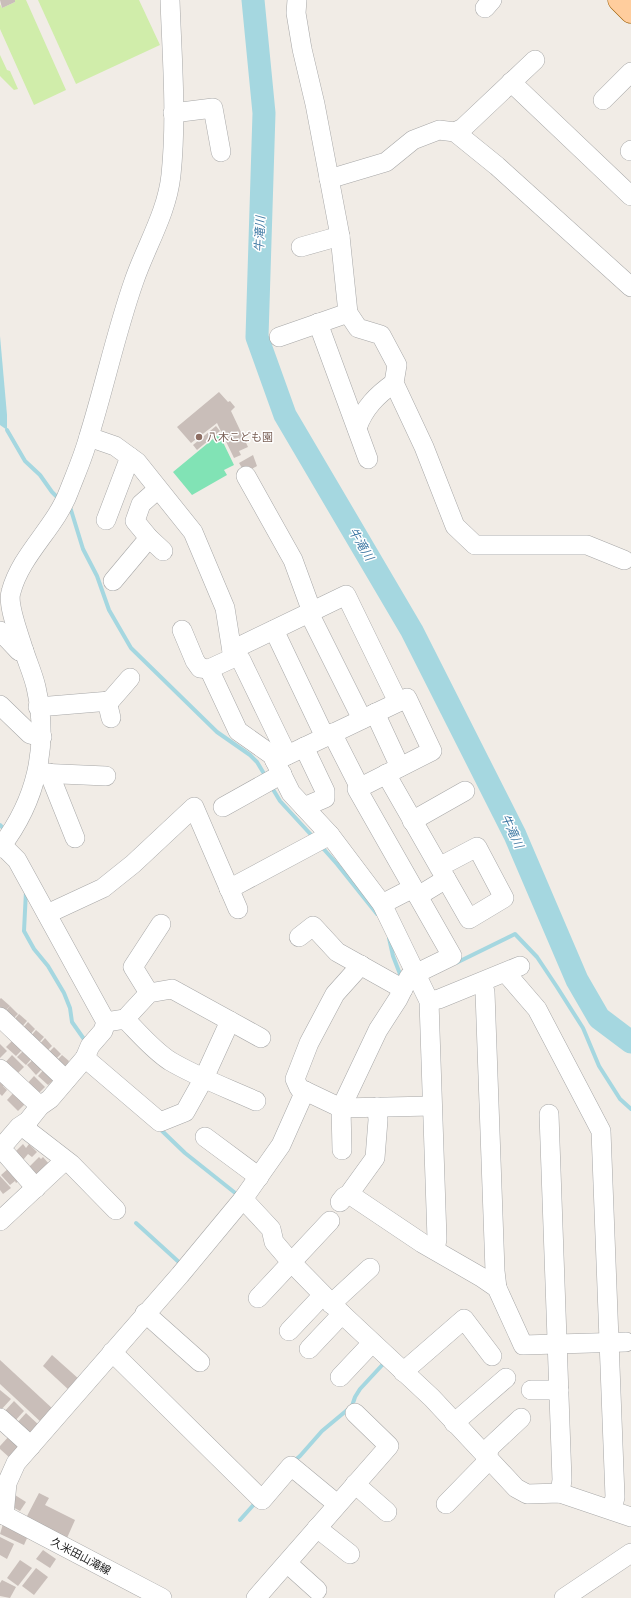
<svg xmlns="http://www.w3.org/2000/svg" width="631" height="1598" viewBox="0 0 631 1598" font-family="'Nunito Sans','Noto Sans JP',sans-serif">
<rect width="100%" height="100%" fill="#f1ece6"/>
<g fill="#d0edaa">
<path d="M15 0H26L66 90 34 105 0 29V4L2 8 15 2Z"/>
<path d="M38 0H139L160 45 76 84Z"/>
<path d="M0 55 7 70 10 71 18 89 14 90 0 76Z"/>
</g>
<path fill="#81e3b5" d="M219 434 234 465 224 470 227 475 192 495 173 472Z"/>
<path fill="#a5d7e0" d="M0 336 7 415V430L0 425Z"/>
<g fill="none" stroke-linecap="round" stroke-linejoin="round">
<g stroke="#a5d7e0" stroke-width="4">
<path d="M7 430 25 461 40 475 52 492 59 499"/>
<path d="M69 506 71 510 83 549 97 576 109 610 131 648 217 732 250 755 257 762 266 777"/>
<path d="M271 786 280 801 314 838"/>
<path d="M0 825 5 830"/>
<path d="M321 846 337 864 377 914"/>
<path d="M26 891 24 931 34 949 48 966 64 993 70 1008 72 1022 86 1042"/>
<path d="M389 938 393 956 400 974"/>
<path d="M456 963 515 934 537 957 557 987 583 1028 599 1066 620 1099 631 1109"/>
<path d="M159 1128 185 1153 239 1196"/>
<path d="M136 1223 181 1264"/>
<path d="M293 1462 300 1456 322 1431 352 1406 355 1397 360 1389 385 1362"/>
<path d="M240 1520 257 1501"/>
</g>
<path stroke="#a5d7e0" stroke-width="23" d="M253 0 264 113 257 337 285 415 412 631 515 835 577 980 599 1018 631 1042"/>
</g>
<g fill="#c9beb9">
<path d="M0 0H15V2L2 8Z"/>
<path d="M219 392 228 402 230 401 235 407 231 411 248 447 239 451 241 455 234 458 217 423 191 443 177 427Z"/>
<path d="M216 426 220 431 197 450 193 445Z"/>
<path d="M253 455 257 466 245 473 239 463Z"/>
<path d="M1 998 10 1006 3 1013 0 1010V999Z"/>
<path d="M10 1006 18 1014 11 1021 3 1014Z"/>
<path d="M19 1014 27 1021 20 1029 12 1022Z"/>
<path d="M28 1022 35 1029 28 1037 21 1030Z"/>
<path d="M36 1030 44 1037 37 1045 29 1038Z"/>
<path d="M45 1038 52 1046 45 1053 38 1046Z"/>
<path d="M14 1039 24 1048 16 1056 6 1047Z"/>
<path d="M0 1044 7 1051 0 1058Z"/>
<path d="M54 1047 61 1054 54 1061 47 1054Z"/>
<path d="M25 1049 33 1057 26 1065 17 1057Z"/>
<path d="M12 1055 24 1067 15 1076 3 1065Z"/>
<path d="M62 1055 69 1061 68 1063 69 1064 64 1070 55 1062Z"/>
<path d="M35 1058 44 1067 36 1075 27 1065Z"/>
<path d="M45 1068 56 1078 48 1085 38 1076Z"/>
<path d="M0 1076 7 1082 3 1086 7 1090 2 1096 0 1094Z"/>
<path d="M34 1076 45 1087 36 1096 25 1086Z"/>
<path d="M16 1090 28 1101 18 1111 7 1100Z"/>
<path d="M23 1144 26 1148 29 1144 37 1152 32 1157 28 1154 23 1160 15 1152Z"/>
<path d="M39 1157 41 1159 43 1157 49 1164 37 1176 28 1168Z"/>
<path d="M9 1168 20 1180 16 1183 15 1181 10 1185 1 1175Z"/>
<path d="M0 1176 11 1188 3 1194 0 1190Z"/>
<path d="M52 1355 80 1380 70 1391 43 1366Z"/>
<path d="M0 1360 54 1410 42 1423 0 1384Z"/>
<path d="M0 1390 11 1399 0 1411Z"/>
<path d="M14 1401 24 1411 14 1422 3 1413Z"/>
<path d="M26 1413 40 1426 30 1437 16 1424Z"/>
<path d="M10 1435 21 1445 10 1458 0 1449V1446Z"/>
<path d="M39 1493 49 1498 45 1505 75 1520 67 1538 26 1518Z"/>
<path d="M15 1495 26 1502 20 1511 9 1505Z"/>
<path d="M3 1524 28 1536 24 1545 0 1534Z"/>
<path d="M0 1537 14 1544 7 1559 0 1555Z"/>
<path d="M43 1550 56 1559 50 1568 36 1559Z"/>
<path d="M20 1560 32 1568 18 1586 7 1578Z"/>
<path d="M36 1568 48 1577 34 1595 22 1586Z"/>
<path d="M2 1580 16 1587 10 1598 0 1596V1583Z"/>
</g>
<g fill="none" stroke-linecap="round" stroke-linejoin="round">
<defs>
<g id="minor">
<path d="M297 0 296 13 302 49 315 104 340 236 348 313 358 328 381 335 397 365 394 383 424 447 455 526 475 545H587L624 560"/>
<path d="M485 8 492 0"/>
<path d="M511 82 631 196"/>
<path d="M603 100 631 72"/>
<path d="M173 113 213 108 221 152"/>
<path d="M455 132 463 128 535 60"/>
<path d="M630 151 631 150"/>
<path d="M329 179 386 162 413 140 439 130 455 132 497 166 631 287"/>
<path d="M301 247 340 236"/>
<path d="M318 323 368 459"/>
<path d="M279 337 348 313"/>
<path d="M357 428C364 408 377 395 394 383"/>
<path d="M89 437 115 446 137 462 193 532 225 608 233 658"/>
<path d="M246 476 293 560 312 612"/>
<path d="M158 489 141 504 135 521 149 538 163 551"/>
<path d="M106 520 130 457"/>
<path d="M113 581 149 538"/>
<path d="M309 613 362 719"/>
<path d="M182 630 195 661 200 668 209 669 233 658 241 660 287 755"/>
<path d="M274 630 325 737"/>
<path d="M0 631 19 651H24"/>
<path d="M232 650 346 595 398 702"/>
<path d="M209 669 238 731 272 755 291 793 330 835 382 904 429 1001 437 1239 435 1250"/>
<path d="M107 701 111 718"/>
<path d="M0 705 30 734 42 737"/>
<path d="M38 707 110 701 130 678"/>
<path d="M375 713 400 767"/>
<path d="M332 733 360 788"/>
<path d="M304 747 325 791V798L304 807"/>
<path d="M275 761 407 698 432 751 357 789 452 956 409 977 398 999 378 1030 341 1108 342 1150"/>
<path d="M38 773 106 776"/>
<path d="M49 773 75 838"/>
<path d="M386 774 469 919 504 898 477 847 439 867"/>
<path d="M223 807 282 774"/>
<path d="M412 821 465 791"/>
<path d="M2 845 17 860 106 1022 103 1031 90 1046 85 1058"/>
<path d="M0 848C37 800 49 745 36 687 33 674 27 661 23 648 19 635 7 604 11 592 21 554 56 527 69 491 76 473 84 455 89 436 105 385 116 332 134 281 146 246 167 213 171 175 177 117 172 58 170 0"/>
<path d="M229 889 330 835"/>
<path d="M418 896 446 879"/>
<path d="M382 904 413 888"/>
<path d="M47 914 103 888 133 864 194 807 238 909"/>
<path d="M299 937 313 926 337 952 403 989"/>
<path d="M361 965 335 994 309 1043 295 1079 299 1088 341 1108 432 1106"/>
<path d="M506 973 537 1009 601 1131 615 1497 612 1510"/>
<path d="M482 983 485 992 495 1271 497 1288"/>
<path d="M149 993 133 967 161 924"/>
<path d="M429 1001 439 999 520 966"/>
<path d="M0 1017 66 1080"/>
<path d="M125 1019 149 993 172 989 261 1038"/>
<path d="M106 1022 125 1019C139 1033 153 1050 170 1061 197 1077 227 1088 256 1101"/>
<path d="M0 1069 40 1106"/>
<path d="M549 1114 562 1480 560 1493"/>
<path d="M28 1121 27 1130 71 1164 116 1210"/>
<path d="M205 1137 259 1177"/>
<path d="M0 1149 19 1127 28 1121 40 1106 50 1099 85 1058 160 1122 185 1112 204 1078 230 1021"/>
<path d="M7 1155 36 1188"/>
<path d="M349 1194 422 1243 481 1277 497 1288 523 1345 626 1342"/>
<path d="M243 1199 271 1229 274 1242 291 1262 342 1314 432 1398 516 1488 527 1494 560 1493 631 1517"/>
<path d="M340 1202 344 1197 349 1194 375 1158 378 1120 377 1107"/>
<path d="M0 1221 61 1164"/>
<path d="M258 1298 330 1221"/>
<path d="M331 1304 370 1268"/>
<path d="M145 1313 200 1362"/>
<path d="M289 1331 323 1295"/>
<path d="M309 1349 342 1314"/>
<path d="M112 1352 262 1500 291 1466 337 1504"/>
<path d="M403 1372 464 1319 492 1356"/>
<path d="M340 1377 372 1343"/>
<path d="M531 1390H559"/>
<path d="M0 1418 31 1446"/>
<path d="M454 1423 506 1378"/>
<path d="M355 1484 387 1512"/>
<path d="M446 1504 484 1465 490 1447 521 1418"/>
<path d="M0 1513 162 1598"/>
<path d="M4 1515 7 1483 16 1463 180 1275 243 1199 281 1145 305 1091"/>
<path d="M317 1528 350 1554"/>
<path d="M287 1563 317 1590"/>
<path d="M256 1598 389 1446 355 1413"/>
<path d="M564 1598 631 1553"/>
</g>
<path id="major" d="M619 0 631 12"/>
</defs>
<use href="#minor" stroke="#a7a7a7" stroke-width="20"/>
<use href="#major" stroke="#9c5c00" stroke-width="23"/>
<use href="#minor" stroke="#fff" stroke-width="19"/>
<use href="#major" stroke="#ffcd9d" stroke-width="22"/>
</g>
<circle fill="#8d6e63" stroke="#fff" stroke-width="1.5" cx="199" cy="437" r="4"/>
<g text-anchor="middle" stroke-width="3" stroke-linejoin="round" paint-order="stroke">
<g font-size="11" fill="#785e54" stroke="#fff" text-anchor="start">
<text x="207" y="441">八木こども園</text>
</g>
<g font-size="11" fill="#202020" stroke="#fff">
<text transform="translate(81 1556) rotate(28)" y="4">久米田山滝線</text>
</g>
<g font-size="12" font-style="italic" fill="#427ba5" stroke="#fff">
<text transform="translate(260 234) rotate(-88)" y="4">牛滝川</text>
<text transform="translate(361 544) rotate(59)" y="4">牛滝川</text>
<text transform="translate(512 831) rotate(65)" y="4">牛滝川</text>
</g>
</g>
</svg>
